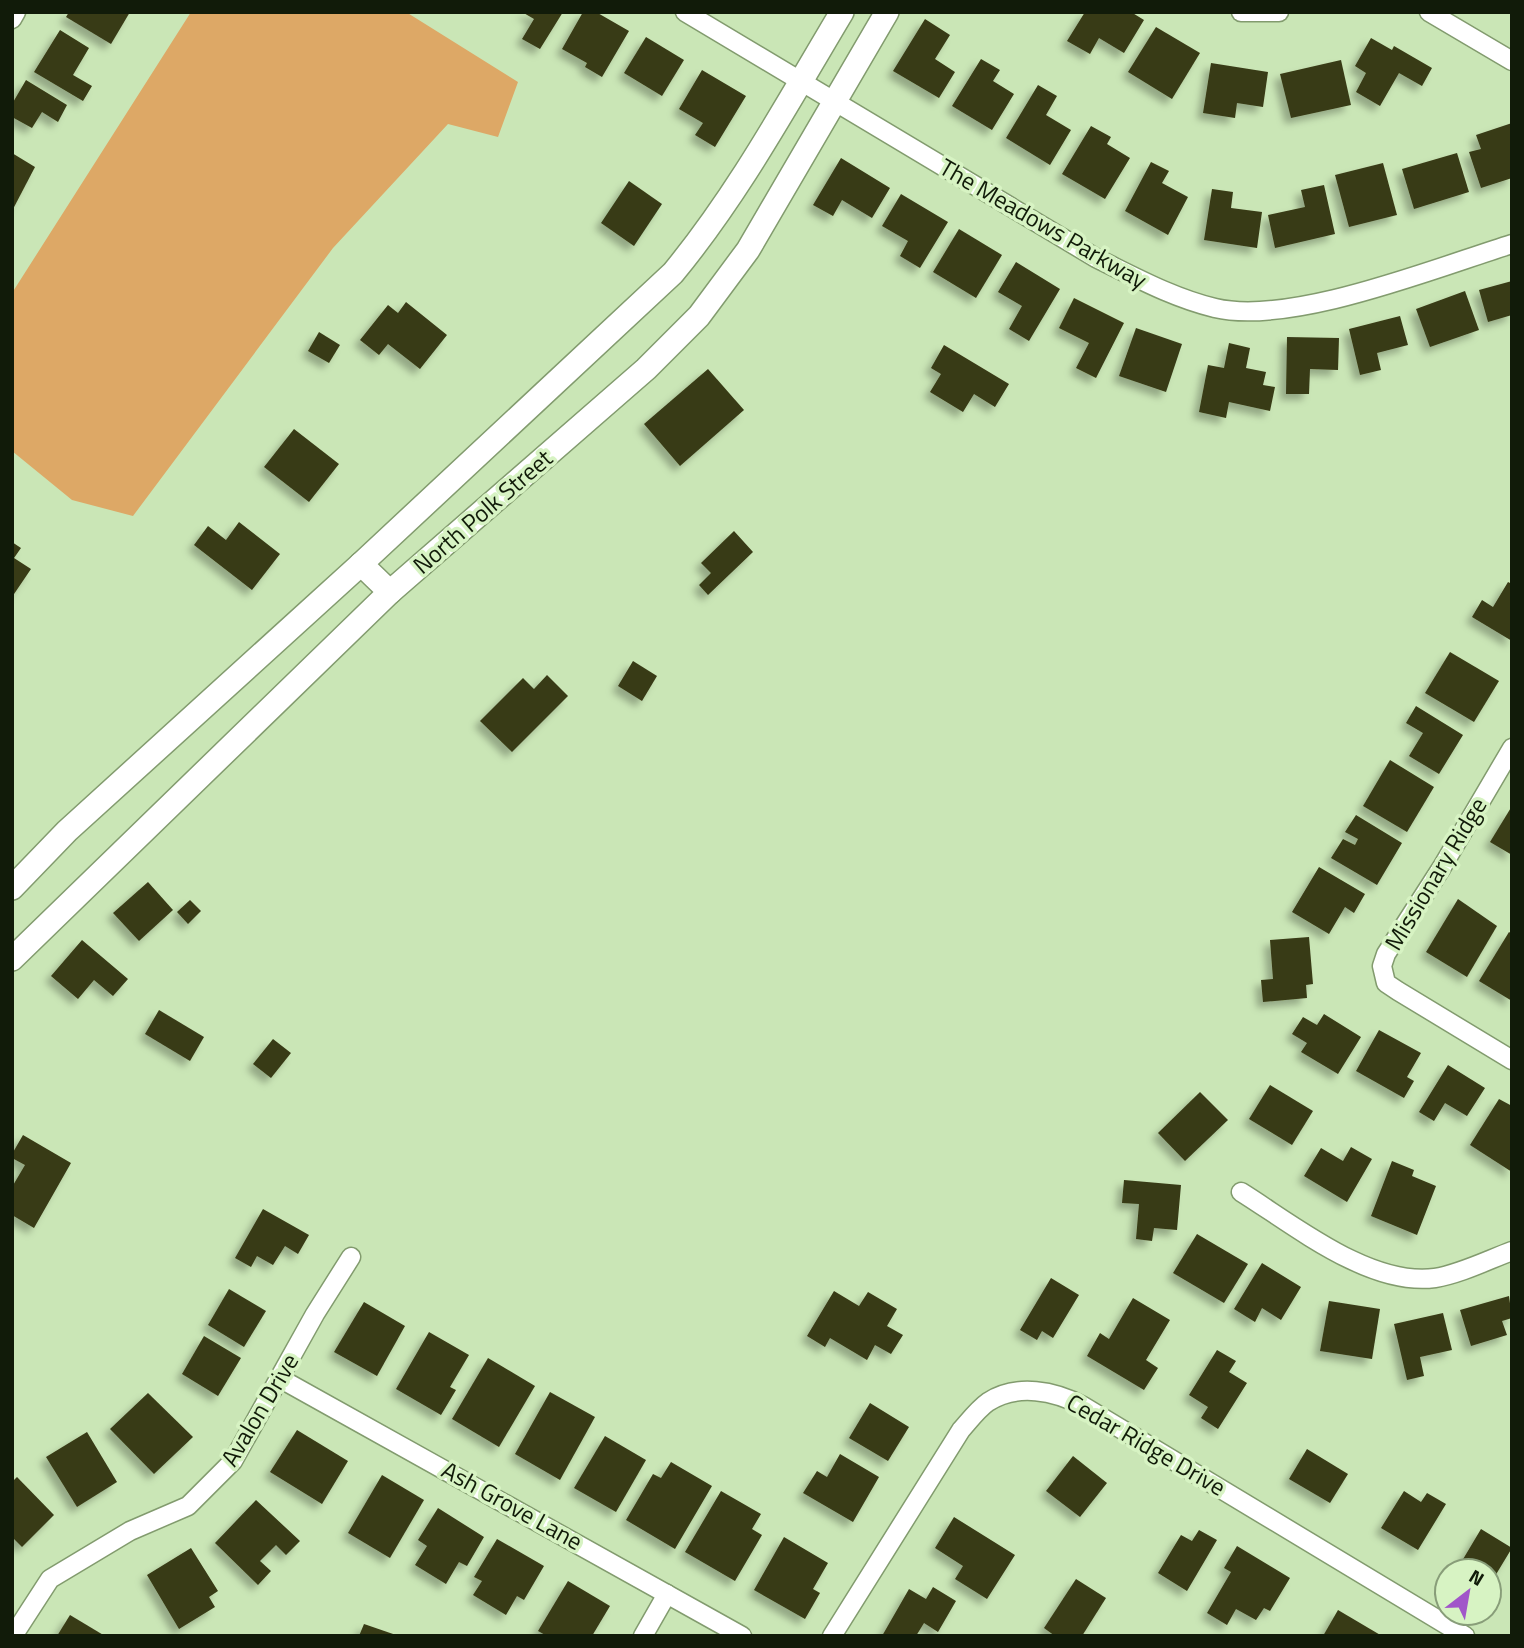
<svg xmlns="http://www.w3.org/2000/svg" width="1524" height="1648" viewBox="0 0 1524 1648" font-family="'Titillium Web',sans-serif">
<defs>
<filter id="shadow"><feDropShadow dx="-6" dy="6" stdDeviation="3.5" flood-color="#0004"/></filter>
</defs>
<rect width="100%" height="100%" fill="#cae6b6"/>
<path fill="#dda866" d="M191 12H406L518 82 498 137 448 124 333 248 133 516 72 500 12 451V293Z"/>
<g fill="#383a15" filter="url(#shadow)">
<path d="M69 12H130L111 44 66 17Z"/>
<path d="M522 12H563L540 49 522 39 534 19Z"/>
<path d="M583 12H596L629 31 602 77 585 67 587 63 562 49Z"/>
<path d="M1085 12H1131L1144 20 1124 53 1099 38 1090 54 1067 41Z"/>
<path d="M925 19 950 35 935 59 955 72 939 98 893 71Z"/>
<path d="M1156 27 1200 53 1172 99 1128 72Z"/>
<path d="M60 30 89 48 73 75 92 86 83 101 34 72Z"/>
<path d="M646 37 684 60 662 96 624 73Z"/>
<path d="M1371 38 1392 50 1394 46 1432 68 1422 86 1399 73 1380 106 1356 92 1366 73 1355 66Z"/>
<path d="M981 59 1000 70 993 81 1014 94 992 130 952 106Z"/>
<path d="M1341 60 1351 105 1291 118 1280 74Z"/>
<path d="M1211 63 1268 72 1263 107 1237 103 1235 118 1203 113Z"/>
<path d="M702 70 746 96 715 147 695 135 703 123 679 109Z"/>
<path d="M26 80 67 105 58 122 42 112 32 128 12 117V104Z"/>
<path d="M1038 85 1057 96 1046 115 1071 130 1050 165 1006 138Z"/>
<path d="M1512 123V178L1481 188 1469 152 1481 149 1476 135Z"/>
<path d="M1091 126 1111 137 1107 144 1130 158 1105 199 1062 174Z"/>
<path d="M12 153 35 167 12 211Z"/>
<path d="M1457 153 1469 192 1414 209 1402 169Z"/>
<path d="M841 158 890 188 872 218 842 200 833 216 813 205Z"/>
<path d="M1151 162 1169 171 1162 183 1188 197 1168 235 1125 211Z"/>
<path d="M1383 163 1397 215 1349 227 1335 175Z"/>
<path d="M629 181 662 204 634 246 601 223Z"/>
<path d="M1324 185 1335 234 1275 248 1268 215 1305 207 1301 190Z"/>
<path d="M1212 189 1233 192 1231 208 1262 212 1257 248 1204 240Z"/>
<path d="M901 194 948 222 920 268 900 256 908 241 882 226Z"/>
<path d="M959 229 1002 255 976 298 933 272Z"/>
<path d="M1016 262 1060 289 1029 341 1009 329 1022 306 998 292Z"/>
<path d="M1512 281V315L1488 322 1479 290Z"/>
<path d="M1465 291 1479 330 1430 347 1416 309Z"/>
<path d="M1074 298 1124 323 1096 378 1076 368 1089 343 1059 328Z"/>
<path d="M406 302 447 335 420 369 388 344 379 355 360 340 388 305 398 313Z"/>
<path d="M1400 316 1408 345 1377 353 1381 370 1360 375 1349 329Z"/>
<path d="M1136 328 1182 344 1166 392 1119 376Z"/>
<path d="M319 332 340 345 329 363 308 351Z"/>
<path d="M1287 337 1339 338 1338 370 1310 369 1309 394H1286Z"/>
<path d="M1229 343 1250 348 1246 368 1266 372 1263 385 1275 387 1270 411 1229 402 1226 418 1199 412 1208 365 1224 368Z"/>
<path d="M944 345 1009 384 995 407 974 394 963 412 930 392 941 374 931 368Z"/>
<path d="M708 369 744 410 680 466 644 424Z"/>
<path d="M294 429 339 464 309 502 264 467Z"/>
<path d="M239 522 280 554 252 590 194 545 208 526 226 540Z"/>
<path d="M734 531 753 552 708 595 699 585 711 573 701 563Z"/>
<path d="M12 542 21 548 14 558 31 569 12 597Z"/>
<path d="M1508 582 1512 584V641L1472 617 1482 600 1493 607Z"/>
<path d="M1450 652 1499 681 1474 722 1425 693Z"/>
<path d="M633 661 657 676 642 701 618 686Z"/>
<path d="M547 675 568 696 512 752 480 721 523 678 534 689Z"/>
<path d="M1416 706 1463 735 1439 774 1409 756 1423 733 1406 723Z"/>
<path d="M1390 760 1434 787 1407 832 1363 806Z"/>
<path d="M1512 806V855L1490 842Z"/>
<path d="M1356 815 1402 843 1377 885 1331 858 1343 839 1355 845 1358 839 1345 832Z"/>
<path d="M1319 867 1365 894 1354 913 1345 907 1329 934 1292 912Z"/>
<path d="M148 882 173 910 139 941 113 913Z"/>
<path d="M1458 899 1497 926 1467 977 1426 952Z"/>
<path d="M190 900 201 911 188 924 177 912Z"/>
<path d="M1509 932 1512 934V1001L1479 981Z"/>
<path d="M1309 937 1313 984 1306 985 1307 998 1263 1002 1261 980 1273 979 1270 940Z"/>
<path d="M82 940 128 979 113 996 94 980 78 999 51 976Z"/>
<path d="M159 1010 204 1037 190 1061 145 1034Z"/>
<path d="M1324 1014 1361 1037 1338 1074 1301 1052 1307 1043 1292 1034 1303 1017 1317 1025Z"/>
<path d="M1379 1030 1421 1053 1407 1077 1414 1081 1404 1098 1356 1071Z"/>
<path d="M273 1039 291 1053 271 1078 253 1064Z"/>
<path d="M1448 1065 1485 1088 1467 1116 1445 1103 1434 1121 1419 1112Z"/>
<path d="M1270 1085 1313 1111 1292 1145 1249 1119Z"/>
<path d="M1200 1092 1228 1120 1185 1161 1158 1133Z"/>
<path d="M1499 1099 1512 1106V1172L1470 1145Z"/>
<path d="M23 1135 71 1163 34 1228 12 1215V1187L25 1165 12 1158V1154Z"/>
<path d="M1351 1147 1372 1159 1347 1202 1304 1176 1321 1148 1343 1161Z"/>
<path d="M1392 1161 1414 1170 1412 1176 1436 1186 1417 1235 1371 1216Z"/>
<path d="M1124 1180 1181 1185 1177 1230 1154 1228 1152 1241 1136 1239 1139 1204 1122 1203Z"/>
<path d="M263 1209 309 1235 298 1254 285 1246 273 1265 257 1256 251 1267 235 1258Z"/>
<path d="M1197 1234 1248 1264 1224 1303 1173 1273Z"/>
<path d="M1262 1263 1301 1287 1281 1320 1262 1308 1255 1322 1234 1309Z"/>
<path d="M1051 1278 1079 1295 1053 1338 1042 1331 1037 1340 1020 1330Z"/>
<path d="M229 1289 266 1311 244 1347 208 1325Z"/>
<path d="M834 1291 859 1306 868 1292 897 1309 887 1326 903 1335 891 1354 875 1345 867 1360 830 1338 825 1347 807 1336Z"/>
<path d="M1509 1296 1512 1318 1502 1321 1507 1335 1471 1346 1460 1310Z"/>
<path d="M1133 1298 1170 1320 1146 1360 1158 1368 1144 1390 1087 1356 1100 1333 1109 1339Z"/>
<path d="M1329 1301 1380 1309 1372 1359 1320 1351Z"/>
<path d="M364 1302 405 1326 377 1376 334 1352Z"/>
<path d="M1443 1313 1452 1350 1420 1357 1424 1376 1407 1380 1394 1324Z"/>
<path d="M429 1332 469 1355 450 1387 456 1390 441 1415 396 1389Z"/>
<path d="M204 1336 241 1358 218 1396 182 1374Z"/>
<path d="M1217 1350 1236 1361 1229 1372 1247 1383 1218 1429 1201 1418 1208 1407 1189 1395Z"/>
<path d="M488 1358 535 1386 499 1447 452 1419Z"/>
<path d="M550 1392 595 1417 560 1480 515 1454Z"/>
<path d="M148 1393 193 1437 154 1474 110 1429Z"/>
<path d="M870 1403 909 1427 888 1461 849 1438Z"/>
<path d="M297 1430 348 1461 322 1504 270 1472Z"/>
<path d="M87 1432 117 1482 77 1507 46 1457Z"/>
<path d="M605 1436 646 1460 616 1512 574 1488Z"/>
<path d="M1307 1449 1348 1474 1330 1503 1289 1479Z"/>
<path d="M840 1454 879 1477 853 1522 803 1493 817 1471 827 1477Z"/>
<path d="M1073 1456 1107 1483 1080 1517 1046 1491Z"/>
<path d="M671 1462 712 1486 675 1549 626 1520 653 1474 661 1478Z"/>
<path d="M382 1475 424 1500 390 1558 348 1533Z"/>
<path d="M17 1477 54 1515 22 1547 12 1537V1482Z"/>
<path d="M721 1491 761 1514 752 1529 762 1535 735 1581 685 1552Z"/>
<path d="M1404 1491 1421 1502 1427 1493 1446 1504 1418 1550 1381 1528Z"/>
<path d="M256 1500 300 1541 286 1555 276 1545 260 1561 271 1571 258 1585 215 1543Z"/>
<path d="M438 1508 484 1537 467 1566 459 1562 446 1584 415 1565 427 1546 418 1540Z"/>
<path d="M954 1517 1015 1555 987 1599 955 1579 963 1566 935 1548Z"/>
<path d="M1481 1529 1512 1548 1489 1586V1571H1456Z"/>
<path d="M1199 1530 1217 1540 1187 1591 1158 1573 1181 1535 1192 1541Z"/>
<path d="M784 1537 828 1563 813 1589 820 1593 805 1619 754 1590Z"/>
<path d="M497 1539 544 1566 524 1600 517 1596 506 1615 473 1595 482 1581 474 1577Z"/>
<path d="M1237 1546 1290 1578 1270 1611 1264 1608 1256 1620 1236 1609 1227 1625 1207 1613 1231 1572 1224 1568Z"/>
<path d="M191 1548 218 1591 209 1597 215 1607 179 1629 147 1575Z"/>
<path d="M1076 1579 1106 1598 1082 1636H1055L1044 1628Z"/>
<path d="M568 1581 610 1606 592 1636H547L538 1631Z"/>
<path d="M933 1587 956 1601 938 1632 924 1623 916 1636H882L909 1589 926 1599Z"/>
<path d="M1338 1610 1382 1636H1323Z"/>
<path d="M70 1615 105 1636H57Z"/>
<path d="M364 1624 396 1635 395 1636H359Z"/>
</g>
<g fill="none" stroke-linecap="round" stroke-linejoin="round">
<defs>
<g id="minor">
<path d="M685 12 1096 258C1135 277 1173 298 1215 308 1291 326 1435 268 1512 244"/>
<path d="M1241 12H1279"/>
<path d="M1429 12 1512 61"/>
<path d="M12 19 16 12"/>
<path d="M1512 748 1442 867 1386 954 1382 966 1386 983 1398 991 1512 1060"/>
<path d="M1241 1192C1294 1225 1370 1287 1435 1278 1460 1274 1488 1260 1512 1251"/>
<path d="M281 1379 742 1636"/>
<path d="M13 1636 50 1579 130 1531 188 1506 233 1461 315 1314 351 1257"/>
<path d="M643 1636 667 1594"/>
<path d="M832 1636 961 1430C969 1421 978 1409 988 1402 1017 1383 1055 1391 1083 1406L1465 1636"/>
</g>
<g id="major">
<path d="M361 564 390 592"/>
<path d="M12 888 67 831 361 564 673 273C739 193 788 102 842 12"/>
<path d="M12 959 390 592 646 369 699 316 748 250 887 12"/>
</g>
</defs>
<use href="#minor" stroke="#829b6e" stroke-width="21"/>
<use href="#major" stroke="#829b6e" stroke-width="26"/>
<use href="#minor" stroke="#fff" stroke-width="18"/>
<use href="#major" stroke="#fff" stroke-width="23"/>
</g>
<g text-anchor="middle" stroke-width="7" stroke-linejoin="round" paint-order="stroke">
<g font-size="24" fill="#111b09" stroke="#d7f3c3">
<text transform="translate(1043 224) rotate(30)" y="8">The Meadows Parkway</text>
<text transform="translate(483 512) rotate(-41)" y="8">North Polk Street</text>
<text transform="translate(1436 874) rotate(-59)" y="8">Missionary Ridge</text>
<text transform="translate(260 1410) rotate(-59)" y="8">Avalon Drive</text>
<text transform="translate(1146 1445) rotate(30)" y="8">Cedar Ridge Drive</text>
<text transform="translate(512 1506) rotate(29)" y="8">Ash Grove Lane</text>
</g>
</g>
<rect width="1524" height="1648" fill="none" stroke="#111b09" stroke-width="28"/>
<g transform="translate(1468 1592) rotate(31)"><circle r="33" fill="#d7f3c3" stroke="#889d79" stroke-width="2"/>
<path d="M0-5L12 26L0 18L-12 26Z" fill="#a156c9"/>
<text y="-10" font-size="19" font-weight="bold" text-anchor="middle" fill="#111b09">N</text>
</g>
</svg>
